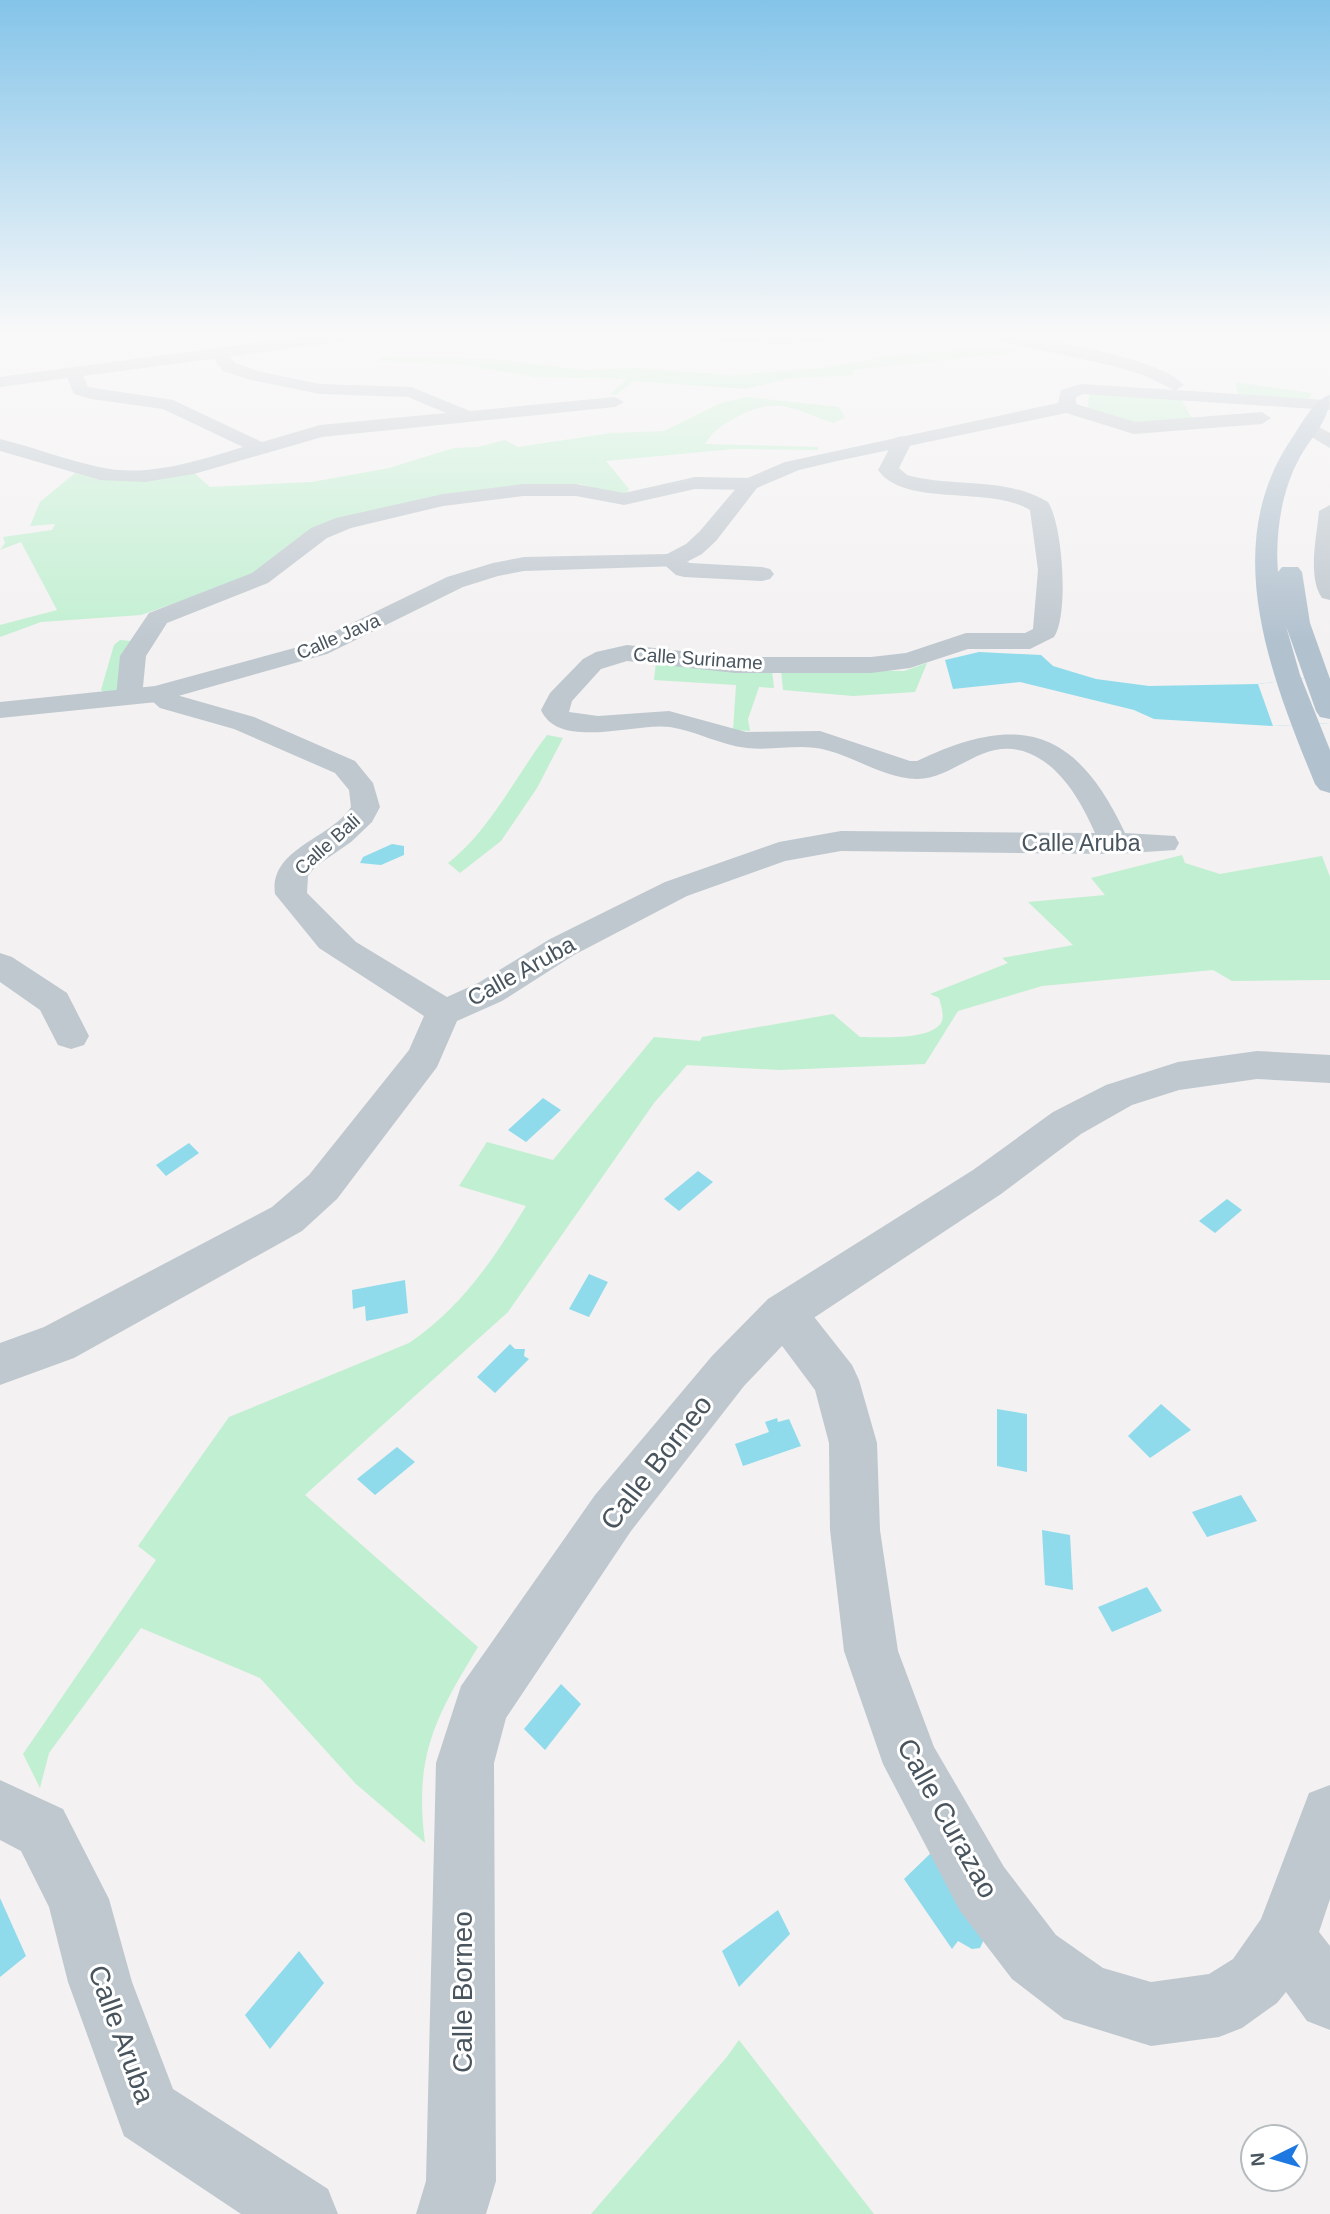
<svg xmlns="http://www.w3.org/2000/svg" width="1330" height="2214" viewBox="0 0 1330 2214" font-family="Helvetica,sans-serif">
<rect width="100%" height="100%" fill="#f3f1f1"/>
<g fill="#c1efd1">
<path d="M132 334H195L197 339 120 349 116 336Z"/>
<path d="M1040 334H1122L1130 339 1059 348 1040 342Z"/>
<path d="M1007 345 1021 352 864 369 852 371 853 375 787 379 745 389 633 381 616 395 610 394 627 379 535 377 455 364 376 361 382 357 496 359 583 370 637 368 730 375 824 368 886 356Z"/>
<path d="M1235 382 1312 393 1309 399 1238 395Z"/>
<path d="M1092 394 1181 399 1193 420 1132 424 1088 409 1089 396Z"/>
<path d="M747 397 839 407 845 418 833 423C790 408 776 395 733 419 720 427 713 431 705 444L818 447V450L734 449 606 461 629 489 625 496 580 484H546L342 519 257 574 141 615 41 622 0 637V625L57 610 21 542 0 550 5 543 3 537 52 530 55 524 30 526 40 502 75 473 94 477 193 472 210 487 312 482 389 468 454 448 478 447 505 440 518 447 611 433 664 431 721 403Z"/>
<path d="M120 640 131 641 118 691 104 692 101 690 114 645Z"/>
<path d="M656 661 772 670 774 688 759 687 748 719 750 731 733 730 736 685 654 680Z"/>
<path d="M927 663 915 692 853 696 783 690 781 670 904 671Z"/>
<path d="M547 735 563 738 537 788 501 841 460 873 448 863C488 833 516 776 547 735Z"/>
<path d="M1182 855 1185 863 1220 874 1322 856 1330 877V980L1232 981 1213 970 1042 986 958 1011 925 1064 780 1070 687 1065 654 1103 508 1312 305 1495 478 1647C434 1719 414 1757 425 1843L356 1784 260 1678 141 1628 49 1753 40 1788 23 1754 156 1560 138 1546 229 1417 409 1343C461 1308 494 1259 526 1206L459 1186 487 1142 553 1160 654 1037 700 1041 702 1037 833 1014 860 1037C878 1037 934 1041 942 1021 944 1014 941 1005 939 998L930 994 1008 963 1002 958 1073 945 1028 902 1105 895 1091 878Z"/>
<path d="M739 2040 874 2214H591L726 2058Z"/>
</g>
<g fill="#8fdbeb">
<path d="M979 652 1041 655 1053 666 1096 679 1149 686 1258 684 1330 675V723L1273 726 1154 719 1134 710 1020 682 953 689 945 660Z"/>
<path d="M392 844 404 846V855L381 865 360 863 363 857Z"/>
<path d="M543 1098 561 1110 526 1142 508 1130Z"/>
<path d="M189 1143 199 1153 166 1176 156 1165Z"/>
<path d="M698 1171 713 1182 679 1211 664 1199Z"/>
<path d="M1227 1199 1242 1210 1215 1233 1199 1221Z"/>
<path d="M589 1274 608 1282 589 1317 569 1309Z"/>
<path d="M405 1280 408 1313 366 1321 365 1306 353 1309 352 1290Z"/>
<path d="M510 1344 515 1349H525L524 1356 529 1359 495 1393 477 1377Z"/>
<path d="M1161 1404 1191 1430 1150 1458 1128 1436Z"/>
<path d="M997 1409 1027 1414V1472L997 1466Z"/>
<path d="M777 1418 778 1422 789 1419 801 1446 743 1466 735 1444 769 1432 765 1422Z"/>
<path d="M397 1447 415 1462 375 1495 357 1479Z"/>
<path d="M1241 1495 1257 1521 1207 1537 1192 1512Z"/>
<path d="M1042 1530 1070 1535 1073 1590 1045 1585Z"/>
<path d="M1147 1587 1162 1611 1112 1632 1098 1607Z"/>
<path d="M561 1684 581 1704 545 1750 524 1729Z"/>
<path d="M932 1852 985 1937 980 1948 972 1949 958 1941 952 1949 904 1879Z"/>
<path d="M0 1898 26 1956 0 1977Z"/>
<path d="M778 1910 790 1934 739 1987 722 1951Z"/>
<path d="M299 1951 324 1983 270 2049 245 2015Z"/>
</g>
<path fill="#f3f1f1" d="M1330 675V723L1273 726 1258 684Z"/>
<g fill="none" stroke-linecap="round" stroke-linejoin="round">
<g fill="#bfc8cf" fill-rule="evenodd">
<path d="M218 349 224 350 235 363 261 372 320 384 411 387 470 411 615 397 624 402 615 407 322 437 194 474 145 482 100 480 0 451V439C33 447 66 460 99 467 147 478 197 461 243 447L163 409 91 399 74 394 65 372 74 367 80 368 88 387 173 400 262 442 320 425 446 413 408 397 320 394 251 380 223 371 210 354Z"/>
<path d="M1310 422 1330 433V448L1303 432 1300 428Z"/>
<path d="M902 436 912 442 899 468 907 475C954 488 1004 476 1048 502 1063 525 1069 615 1054 637L1030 649H968L910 668 871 673H735L627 661 601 669 572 701 569 712 598 716 669 711 746 732 820 731 910 761H917C1019 712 1076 728 1125 833L1175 836 1179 843 1175 850 1115 854 841 851 785 861 687 896 574 955 502 1001 457 1021 437 1067 337 1199 302 1231 74 1358 0 1385V1343L44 1327 272 1207 309 1175 409 1050 424 1016 319 948 275 894C269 848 331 839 351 807L349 790 335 773 234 729 160 708 144 694 148 688H166L180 696 254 717 355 761 373 783 380 807 372 822 351 842 315 867 308 876 307 893 356 942 447 997 478 983 550 939 665 882 779 842 841 831 1095 833C1081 801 1059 762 1023 751 981 739 954 779 917 779 884 778 857 758 826 750 801 743 773 751 747 748 720 745 696 731 670 727 636 722 559 751 541 710L550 693 583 659 596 652 627 645 735 657H871L906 653 966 633H1025L1033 629 1038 570 1030 510C989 485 905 508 878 470L895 438Z"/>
<path d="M695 477 750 478 760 484 750 490 695 489 624 505 576 496H523L443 506 351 528 327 538 268 583 167 623 146 656 142 697 138 703H120L116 697 120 656 149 613 252 573 311 528 336 518 443 494 523 484H576L624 493Z"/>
<path d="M1330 505V600L1322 598C1307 576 1317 536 1319 511Z"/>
<path d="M671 554 690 563 762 567 770 569 774 574 770 579 762 581 684 577 676 575 660 561Z"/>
<path d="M0 953 12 957 67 993 89 1036 84 1045 71 1049 58 1045 40 1010 0 982Z"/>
<path d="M784 1293 800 1299 852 1365 859 1380 877 1443 880 1530 898 1651 934 1747 1004 1867 1056 1935 1103 1968 1151 1982 1209 1974 1233 1959 1261 1919 1309 1793 1330 1785V1899L1319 1932 1330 1946V2030L1307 2021 1286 1992 1277 2003 1242 2028 1219 2037 1151 2046 1064 2019 1012 1979 960 1911 883 1764 844 1651 830 1530 829 1443 815 1390 768 1327 762 1313 768 1299Z"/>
<path d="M0 1780 63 1809 109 1899 132 1982 173 2089 328 2189 338 2214H241L124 2136 68 1982 49 1907 21 1851 0 1840Z"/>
</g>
<g fill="#bfc8cf" fill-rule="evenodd">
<path d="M322 334H370L362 339 0 387V377Z"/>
<path d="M669 334H854L846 339 785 344 677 339Z"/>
<path d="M981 334C1019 334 1161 356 1184 385L1176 390 1325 400 1330 402V410L1083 394 1076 397V404L1135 422 1262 412 1271 418 1262 424 1134 434 1066 413 837 461 799 470 757 488 716 541 702 554 679 566 524 571 498 576 463 587 327 654 157 702 0 718V702L155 686 309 644 447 577 493 563 524 557 667 554 686 544 700 531 743 480 785 462 1058 403 1061 390 1081 384 1174 390 1146 376 1114 366 989 339Z"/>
<path d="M1257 1051 1330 1055V1083L1257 1079 1179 1090 1132 1105 1081 1134 1001 1194 800 1327 744 1386 631 1531 506 1718 494 1763 496 2181 486 2214H416L426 2181 436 1763 461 1686 595 1495 712 1356 768 1299 973 1170 1053 1112 1106 1085 1178 1062Z"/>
</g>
<path fill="#b1c1ce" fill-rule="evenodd" d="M1330 395C1330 422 1310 437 1298 461 1281 493 1275 536 1278 572L1282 567H1298L1302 572 1310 623 1330 679V719L1320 717 1316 711 1286 626 1300 675 1330 750V793L1320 790 1315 784C1271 676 1218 546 1292 438 1301 425 1315 398 1330 395Z"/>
</g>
<linearGradient id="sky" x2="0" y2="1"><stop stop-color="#84c4e9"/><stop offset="0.52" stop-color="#faf9f9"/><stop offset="1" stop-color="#faf9f9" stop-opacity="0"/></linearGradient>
<rect width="1330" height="644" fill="url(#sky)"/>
<g text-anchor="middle" stroke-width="6" stroke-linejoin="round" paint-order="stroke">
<g font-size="19" fill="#49555e" stroke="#fff">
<text transform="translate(338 636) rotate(-23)" y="7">Calle Java</text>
<text transform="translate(698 658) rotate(4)" y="7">Calle Suriname</text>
<text transform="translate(327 844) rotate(-42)" y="7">Calle Bali</text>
</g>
<g font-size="23" fill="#49555e" stroke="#fff">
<text x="1081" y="851">Calle Aruba</text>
<text transform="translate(521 971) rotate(-29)" y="8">Calle Aruba</text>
</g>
<g font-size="28" fill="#49555e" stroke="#fff">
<text transform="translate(656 1462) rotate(-52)" y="10">Calle Borneo</text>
<text transform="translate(948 1818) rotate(61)" y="10">Calle Curazao</text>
<text transform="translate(462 1992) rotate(-90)" y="10">Calle Borneo</text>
<text transform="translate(122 2034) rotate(70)" y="10">Calle Aruba</text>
</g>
</g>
<g transform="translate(1274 2158) rotate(265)"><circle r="33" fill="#ffffff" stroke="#b6bbbf" stroke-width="2"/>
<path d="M0-5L12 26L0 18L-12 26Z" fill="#1d79e1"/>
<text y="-10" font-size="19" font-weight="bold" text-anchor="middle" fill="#49555e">N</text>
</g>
</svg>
